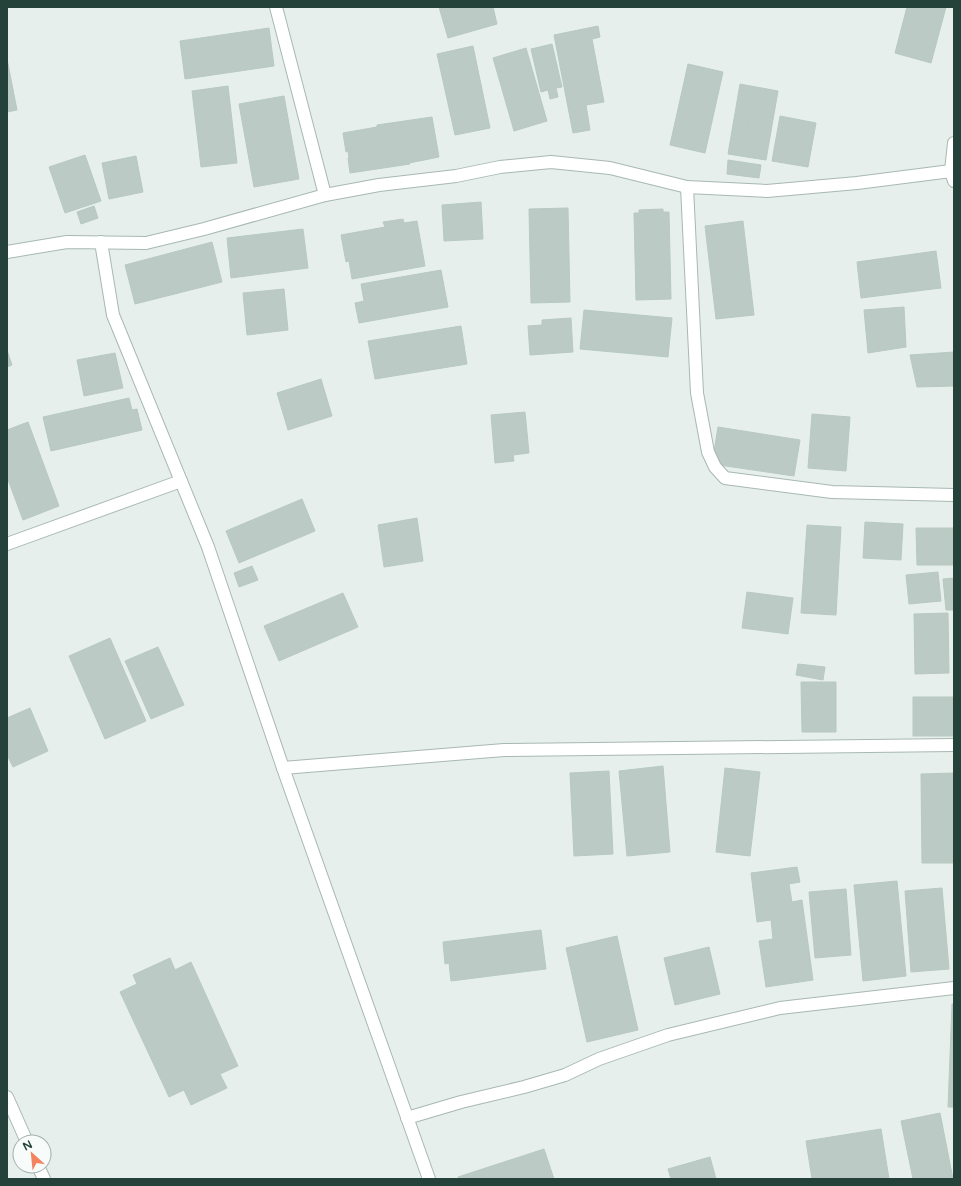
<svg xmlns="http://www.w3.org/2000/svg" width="961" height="1186" viewBox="0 0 961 1186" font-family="'Varela Round',sans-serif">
<rect width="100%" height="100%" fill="#e6efeb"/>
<g fill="#bbcac4" stroke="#b8c9c2" fill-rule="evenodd">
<path d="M439 7H493L497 24 448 38Z"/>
<path d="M907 7H946L931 63 895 53Z"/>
<path d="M598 26 600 37 592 39 604 102 586 105 590 130 573 133 554 35Z"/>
<path d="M269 28 274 66 185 79 180 41Z"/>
<path d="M552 44 562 87 556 88 558 97 550 99 548 90 541 92 531 49Z"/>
<path d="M473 46 490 128 455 135 437 54Z"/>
<path d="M526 48 547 121 514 131 493 58Z"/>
<path d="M7 59 17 110 7 112Z"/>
<path d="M688 64 723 72 705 153 670 145Z"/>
<path d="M740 84 778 91 766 160 728 154ZM743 124H748L747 131H743Z"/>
<path d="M228 86 237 163 201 167 192 91Z"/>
<path d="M284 96 299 179 254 187 239 104Z"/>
<path d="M780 116 816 123 808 167 772 161Z"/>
<path d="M432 117 439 157 409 163 410 164 350 173 348 158 349 157 348 151 346 152 343 133 377 127V125Z"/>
<path d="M743 124H748L747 131H743Z"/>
<path d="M85 155 101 201 65 213 49 167Z"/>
<path d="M136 156 143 192 109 199 102 163Z"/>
<path d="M728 160 761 165 759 178 727 174Z"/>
<path d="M481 202 483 239 444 241 442 205Z"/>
<path d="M94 206 98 218 81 224 77 212Z"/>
<path d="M568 208 570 302 531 303 529 209Z"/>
<path d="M663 209V212H669L671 299 636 300 634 213H639V210Z"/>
<path d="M403 219 404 223 417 221 425 266 352 279 349 261 346 262 341 235 385 227 383 222Z"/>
<path d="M743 221 754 315 716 319 705 226Z"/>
<path d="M303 229 308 268 231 278 227 238Z"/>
<path d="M212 242 222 282 135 304 125 265Z"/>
<path d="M936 251 941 288 861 298 857 262Z"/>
<path d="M441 270 448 307 359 323 355 303 364 301 361 284Z"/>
<path d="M284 289 288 330 247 335 243 293Z"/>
<path d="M904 307 906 347 868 353 864 310Z"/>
<path d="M584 310 672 318 668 357 580 349Z"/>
<path d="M571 318 573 352 530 355 528 326 542 325V320Z"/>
<path d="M461 326 467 364 375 379 368 341Z"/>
<path d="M7 350 12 365 7 367Z"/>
<path d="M954 352V386L917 387 910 355Z"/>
<path d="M115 353 123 388 84 396 77 360Z"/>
<path d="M321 379 332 416 288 430 277 393Z"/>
<path d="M129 398 132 410 137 409 142 430 51 451 43 417Z"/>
<path d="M525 412 529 453 513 455 514 461 495 463 491 415Z"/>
<path d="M812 414 850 417 846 471 808 468Z"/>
<path d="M28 422 59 506 23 520 7 477V430Z"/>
<path d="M718 427 800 440 794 476 712 464Z"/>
<path d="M302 499 315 531 239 563 226 531Z"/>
<path d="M417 518 423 561 384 567 378 525Z"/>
<path d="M865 522 903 524 901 560 863 558Z"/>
<path d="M807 525 841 527 836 615 801 613Z"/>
<path d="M916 528H954V565H917Z"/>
<path d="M252 566 258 580 239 587 234 573Z"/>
<path d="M938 572 941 601 909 604 906 575Z"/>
<path d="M954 578V610H946L943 579Z"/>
<path d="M747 592 793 598 788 634 742 628Z"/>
<path d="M343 593 358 627 279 661 264 626Z"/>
<path d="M948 613 949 673 915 674 914 614Z"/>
<path d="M110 638 146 721 105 739 69 656Z"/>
<path d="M158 647 184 705 151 719 125 661Z"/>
<path d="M798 664 825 667 823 680 796 675Z"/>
<path d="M801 682H836V732H802Z"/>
<rect x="913" y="697" width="41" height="39"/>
<path d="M30 708 48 751 13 767 7 755V718Z"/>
<path d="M663 766 670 852 627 856 619 771Z"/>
<path d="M725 768 760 772 750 856 716 852Z"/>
<path d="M609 771 613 854 574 856 570 773Z"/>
<path d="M954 773V863H922L921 774Z"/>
<path d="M797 867 800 882 789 884 792 902 802 900 813 980 766 987 759 941 773 939 771 920 757 922 751 873Z"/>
<path d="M897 881 906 976 863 981 854 885Z"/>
<path d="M942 888 949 969 911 972 905 891Z"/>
<path d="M846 889 851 955 815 958 809 892Z"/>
<path d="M541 930 546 969 451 981 449 963 445 964 443 942Z"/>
<path d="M617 936 638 1030 587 1042 566 948Z"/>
<path d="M709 947 720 994 675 1005 664 958Z"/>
<path d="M170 958 175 970 191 962 238 1066 220 1074 227 1088 191 1105 184 1090 169 1097 120 992 137 984 133 975Z"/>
<path d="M952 1004H954V1107H948Z"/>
<path d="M940 1113 953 1179H913L901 1121Z"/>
<path d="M881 1129 889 1179H812L806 1141Z"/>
<path d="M544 1149 554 1179H459L458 1177Z"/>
<path d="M710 1157 716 1179H671L668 1169Z"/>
</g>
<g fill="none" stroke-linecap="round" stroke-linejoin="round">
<defs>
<g id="street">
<path d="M276 7 325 195"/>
<path d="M954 143 951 171 954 181"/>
<path d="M687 187 697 393 708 452 715 467 725 478 832 492 954 495"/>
<path d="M101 242 113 315 208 547 283 768 429 1179"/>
<path d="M7 252 67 242 146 243 204 229 325 195 379 185 456 176 500 167 551 162 610 168 687 187 767 191 857 183 951 171"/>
<path d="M7 544 181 481"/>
<path d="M283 768 504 750 954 745"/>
<path d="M7 1097 27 1142"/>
<path d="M407 1118 461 1102 524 1087 565 1075 599 1059 668 1035 780 1008 954 988"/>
<path d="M38 1166 44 1179"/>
</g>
</defs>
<use href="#street" stroke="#a8b8b2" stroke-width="14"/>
<use href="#street" stroke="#fff" stroke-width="12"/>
</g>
<rect width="961" height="1186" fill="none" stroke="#24423a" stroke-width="16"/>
<g transform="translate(32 1154) rotate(333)"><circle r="19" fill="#f7fbf9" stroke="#a3b1ad"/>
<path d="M0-3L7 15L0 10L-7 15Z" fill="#f4845f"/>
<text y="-6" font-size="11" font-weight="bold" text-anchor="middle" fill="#24423a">N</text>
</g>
</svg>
